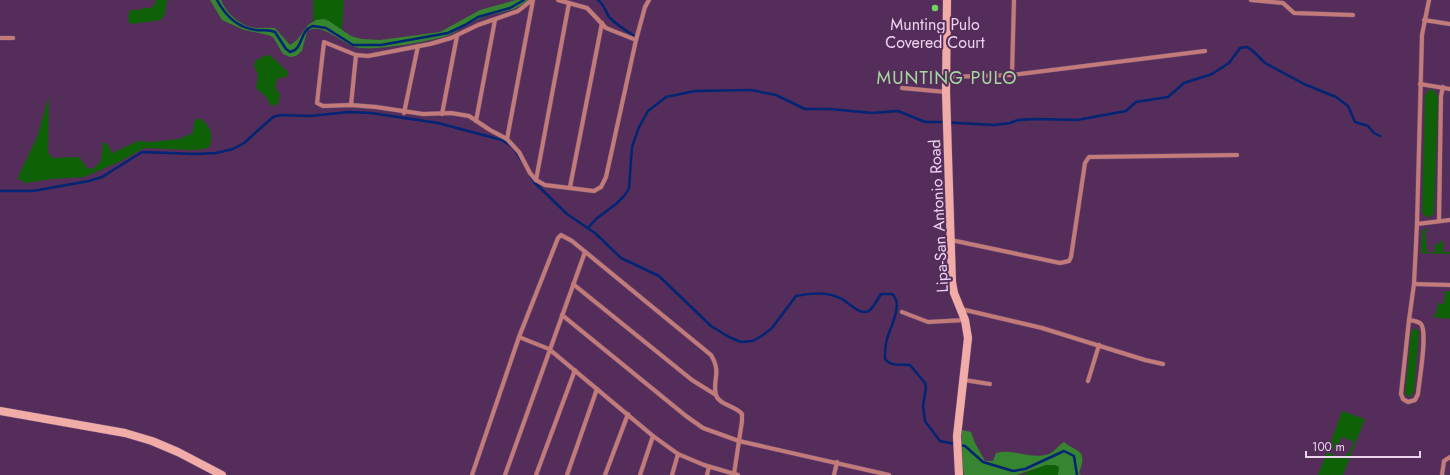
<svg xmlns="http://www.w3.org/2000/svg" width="1450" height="475" viewBox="0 0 1450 475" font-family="Jost,sans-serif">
<rect width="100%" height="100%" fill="#542d5a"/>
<g fill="#0f6108">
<path d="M156 0H167L165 14 161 20 131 24 128 20 129 11 153 7Z"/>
<path d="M313 0H344L342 31C335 24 322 17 313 22Z"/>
<path d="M266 55 271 56 288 72 287 77 278 78C274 85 275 89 280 94L278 104 271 106 266 97 256 88 258 74 254 66 255 61Z"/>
<path d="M1430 89 1435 91 1438 97 1434 212 1432 216 1426 217 1422 212 1425 95Z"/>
<path d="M49 96 48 153 53 158 79 157 87 168 93 169 101 161 103 143H107L112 153 138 141 150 142 179 139 193 133 194 122 196 119H201C211 128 213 133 210 146L205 149 192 150 144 148 119 162 84 177 51 179 26 183 18 179 19 175 37 137Z"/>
<path d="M1425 229H1429L1425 231 1427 252H1435V244H1439L1440 241H1443V252H1450V254L1421 253 1422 231Z"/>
<path d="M1445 291H1450V319L1433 317V315H1436L1438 303 1444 304Z"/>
<path d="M1415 328 1418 330 1419 333 1414 391 1411 396 1408 397 1405 394 1411 332Z"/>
<path d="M1342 411 1365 419 1343 475H1318L1327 452 1344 459 1346 454H1348L1354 442 1342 437 1336 450 1329 447Z"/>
<path d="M1046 465H1055L1059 467 1058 475H1025V473Z"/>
</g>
<g fill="#388531">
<path d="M210 0H221C226 12 237 23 250 27 258 29 267 27 275 28L290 45 297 40 308 25 316 20 324 19 329 21 351 36 361 39 380 40 440 32 480 10 516 0H529C515 12 498 12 481 18 470 22 460 30 449 35 433 41 379 50 362 48 342 47 325 21 307 31L302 51 296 56 290 57 283 54 273 37 268 35 244 30 222 20Z"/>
<path d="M962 430 971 432 975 443 985 461H993L996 453C1013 448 1031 460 1049 454 1054 452 1059 445 1064 442 1078 454 1088 448 1079 473L1081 475H1058L1059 467 1055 465H1046L1016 475H964L961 456Z"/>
</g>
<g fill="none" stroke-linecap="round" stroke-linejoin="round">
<g stroke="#002574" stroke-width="2.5">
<path d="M217 0C225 15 238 28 256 30 263 31 268 29 275 32L286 49 290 52C304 49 299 30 313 26L326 28 353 45H381L448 33 465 25 478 17 510 8 524 0"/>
<path d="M598 0C605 5 605 12 610 18 618 26 627 31 636 37"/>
<path d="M530 175 535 183 567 214 595 233 621 258 659 276 711 326 729 337 741 342 753 341 763 335 772 328 796 296C810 293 829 292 842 299 849 303 861 317 870 310 874 306 878 299 881 294H892C904 303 890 328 887 339 885 346 885 352 885 359 891 367 901 364 910 365L925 383 926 388 923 406 925 421 940 441 965 446 983 462 1013 471 1025 469 1064 451 1074 456 1077 475"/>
<path d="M0 191H33L89 181 102 177 142 152 196 154 216 153 233 149 244 143 273 117 280 115 310 116 349 112 371 113 438 123 502 140 514 148 521 160"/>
<path d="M588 228 596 219 616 204 625 195 629 188 632 147 639 127 648 111 666 97 695 91 751 90 776 95 805 109H830L872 113 898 111 925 122H940L994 125 1010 123 1018 120 1036 119 1077 120 1126 111 1136 102 1168 97 1184 83 1212 74 1229 63 1240 48 1247 47 1253 51 1265 63 1304 84 1336 97 1348 106 1355 122 1368 126 1374 133 1380 136"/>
</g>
<defs>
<g id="street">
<path d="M532 0 518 11 478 25 451 38 430 44 368 56 356 55 324 42 317 103 323 106 351 105 376 107 423 114 451 113 469 116 490 130 507 139 519 152 530 173 536 180 545 185 594 191 601 187 606 177 636 40 645 7 649 0"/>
<path d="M558 0 587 8 606 28 636 40"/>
<path d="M1251 0 1283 3 1294 13 1353 15"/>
<path d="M1424 20 1450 24"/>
<path d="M0 38H13"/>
<path d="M1012 75 1014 0"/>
<path d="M947 77 1012 75 1205 51"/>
<path d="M1420 84 1450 89"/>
<path d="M902 88 946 92"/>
<path d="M351 105 356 55"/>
<path d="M404 113 418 46"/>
<path d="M442 114 457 36"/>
<path d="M476 121 495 20"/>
<path d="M507 139 533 0"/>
<path d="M536 180 569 3"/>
<path d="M570 187 602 23"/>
<path d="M1439 221 1441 96 1443 87"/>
<path d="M1417 224 1450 220"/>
<path d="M951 240 1060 263 1069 261 1071 257 1085 163 1089 157 1237 155"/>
<path d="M573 284 692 380 716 395"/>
<path d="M1414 284 1450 285"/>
<path d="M961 309 1042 328 1145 360 1163 364"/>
<path d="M902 312 928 322 965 320"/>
<path d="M562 315 686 416 703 428 739 441 889 475"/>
<path d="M1409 320 1414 284 1417 224 1422 35 1429 0"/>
<path d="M1409 320C1414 321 1418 321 1421 324 1428 333 1419 381 1418 394L1415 400 1408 402 1403 399 1401 394Z"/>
<path d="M519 337 549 349 653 436 678 454 704 465 738 475"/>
<path d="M964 380 990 384"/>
<path d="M1088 381 1099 345"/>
<path d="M472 475 519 337 558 238 561 235 572 241 711 355C722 373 712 380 716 395 719 405 736 406 742 414V421L734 474"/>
<path d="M505 475 585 252"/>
<path d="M536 475 575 370"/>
<path d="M567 475 597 389"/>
<path d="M605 475 628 414"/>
<path d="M640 475 653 436"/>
<path d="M672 475 678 454"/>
<path d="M707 475 709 467"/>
<path d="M834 475 837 462"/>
<path d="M1442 475 1444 461 1450 457"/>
</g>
<g id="secondary">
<path d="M947 0 946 92 952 282 954 293 965 320 968 338 957 436 959 475"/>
<path d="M0 411 125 433 152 441 178 452 222 475"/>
</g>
</defs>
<use href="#street" stroke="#6f4b75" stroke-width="5"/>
<use href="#secondary" stroke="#6f4b75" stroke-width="9"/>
<use href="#street" stroke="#c37b79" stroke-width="4"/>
<use href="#secondary" stroke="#f1aca8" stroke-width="8"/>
</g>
<circle fill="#6cd362" stroke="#542d5a" stroke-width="1.5" cx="935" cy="8" r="4"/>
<g text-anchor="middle" stroke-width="4" stroke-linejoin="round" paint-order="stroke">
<g font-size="16" fill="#ebd3ee" stroke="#542d5a">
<text x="935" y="30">Munting Pulo<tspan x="935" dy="18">Covered Court</tspan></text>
</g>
<g font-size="16" fill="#ebd3ee" stroke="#542d5a">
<text transform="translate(938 216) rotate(-93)" y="6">Lipa-San Antonio Road</text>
</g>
<g font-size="18" letter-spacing="1" fill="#a4da9d" stroke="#542d5a">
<text x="947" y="84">MUNTING PULO</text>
</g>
</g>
<path d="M1306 451v6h114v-6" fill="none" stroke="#ebd3ee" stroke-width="2"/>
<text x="1312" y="451" font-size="12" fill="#ebd3ee" stroke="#542d5a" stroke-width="3" paint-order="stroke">100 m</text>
</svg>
